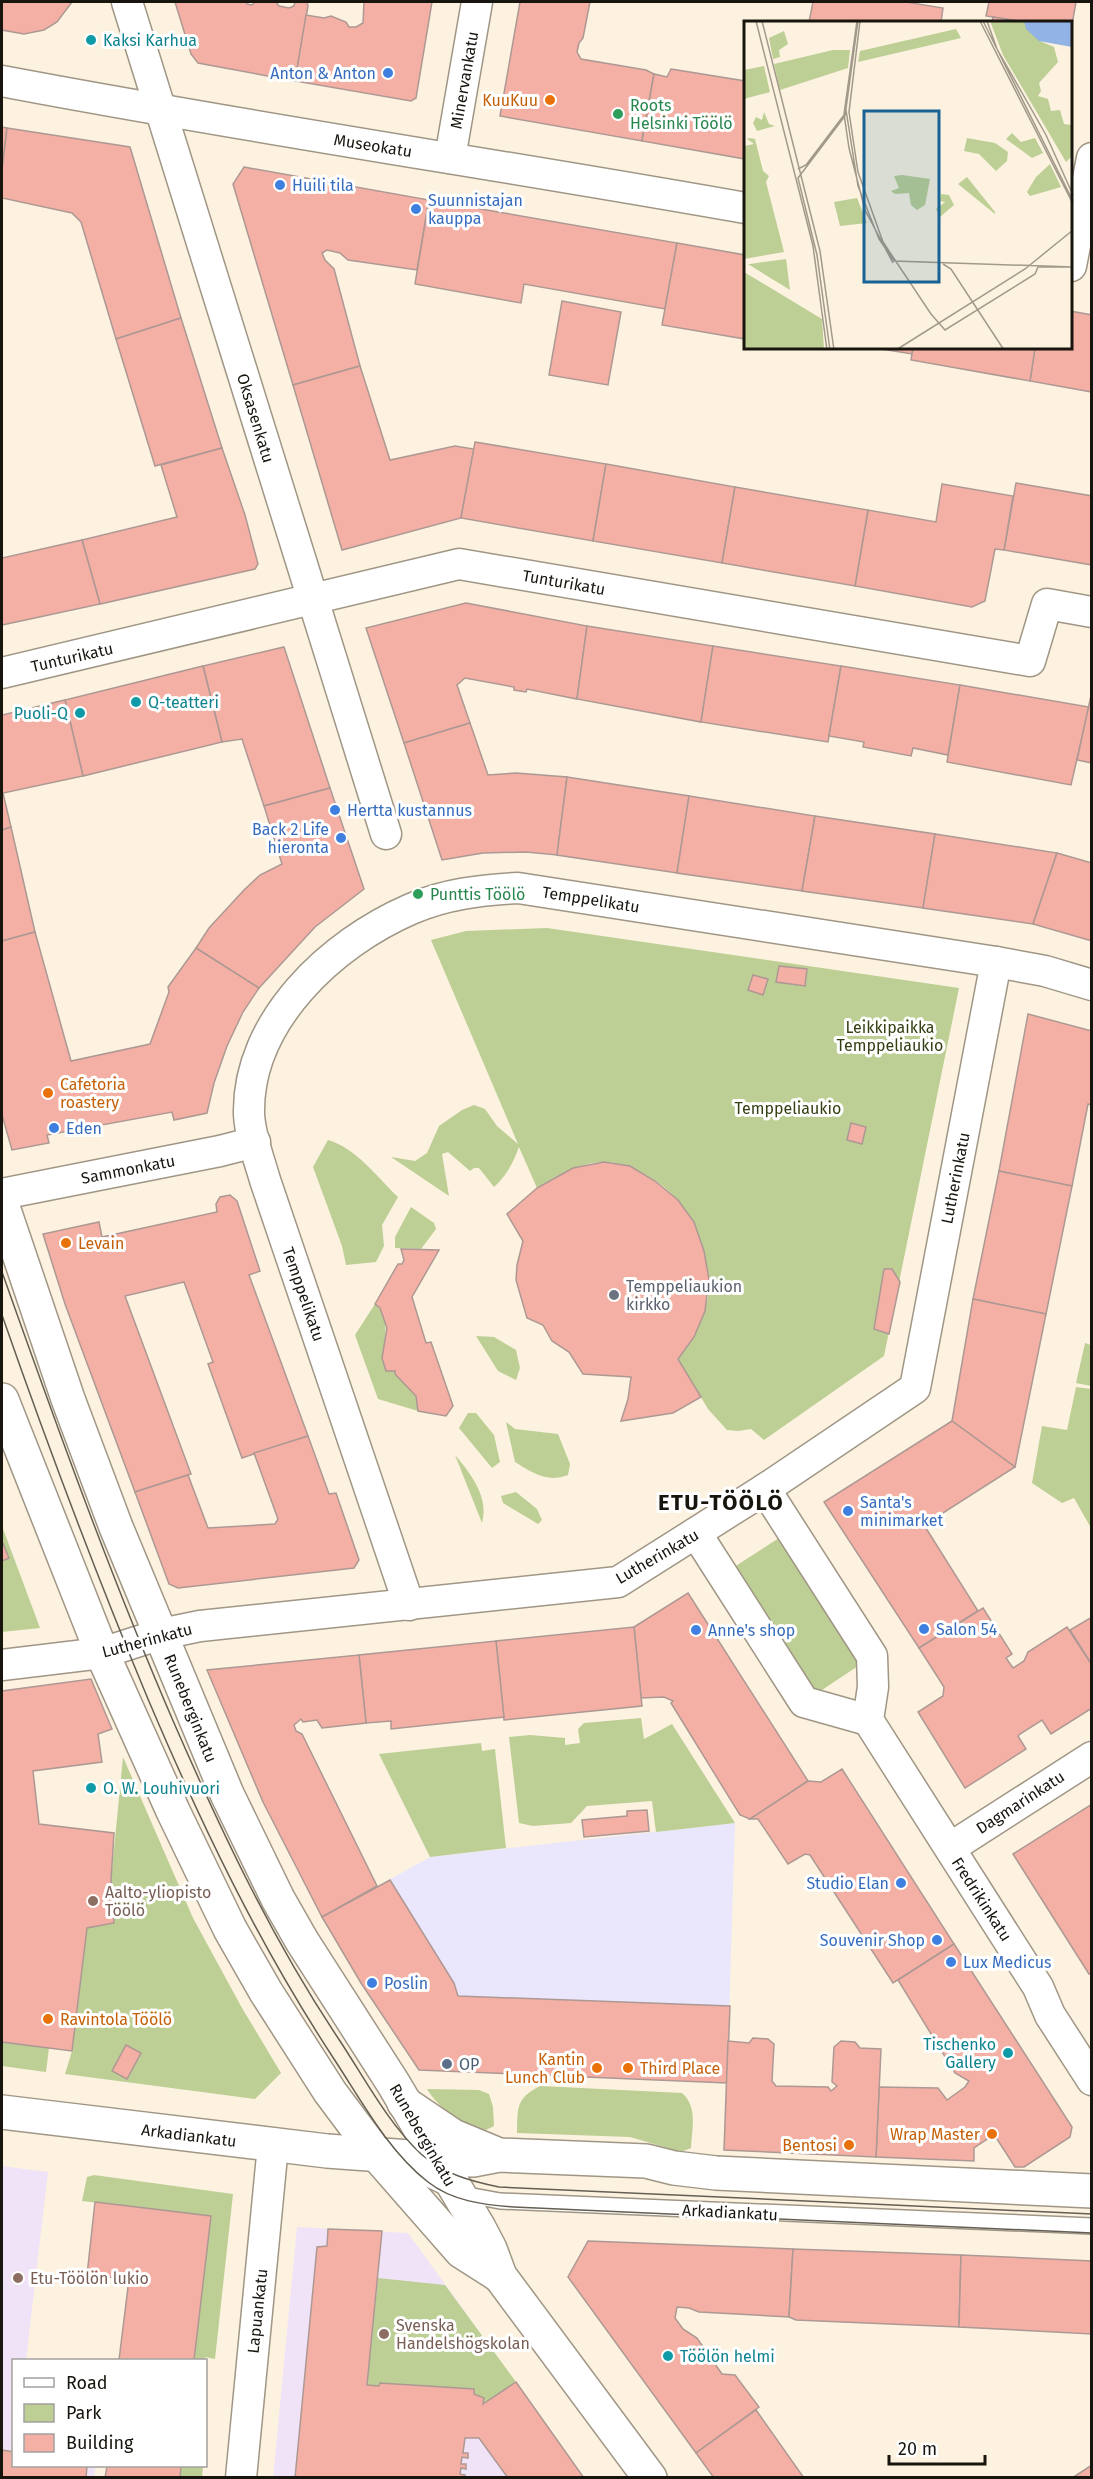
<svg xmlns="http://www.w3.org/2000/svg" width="1093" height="2479" viewBox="0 0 1093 2479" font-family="'Fira Sans',sans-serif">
<rect width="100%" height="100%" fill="#fcf2df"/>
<path fill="#eae6fc" d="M735 1823 727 2083 419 2070 361 1983 322 1917 430 1857Z"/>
<g fill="#f1e3f7">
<path d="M2 2166 48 2172 26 2360H14V2466H96L94 2477 2 2478Z"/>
<path d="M297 2227 408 2233 584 2477 273 2478Z"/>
</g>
<g fill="#bdcf95">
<path d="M547 928 959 988 884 1356 764 1440 751 1429 738 1431 727 1430 708 1409 678 1359C696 1335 710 1310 709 1279 709 1261 689 1212 677 1199 659 1180 631 1163 605 1162 579 1162 558 1176 537 1188L519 1147C513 1163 507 1175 494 1187L479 1168H474L470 1171 448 1152 442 1154 449 1196 391 1157 415 1161 427 1153 439 1126 462 1110 474 1105 485 1109 497 1126 518 1144 431 940 466 931Z"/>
<path d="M328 1140C356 1148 377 1177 398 1197L382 1225 384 1246 376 1262 346 1265 342 1246 313 1167Z"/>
<path d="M411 1207 434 1223 436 1229 421 1249 395 1248V1237Z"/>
<path d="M375 1304C396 1322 378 1348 386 1370L395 1371V1374L416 1396 418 1411 378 1399 355 1335Z"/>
<path d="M476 1336 494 1337 516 1350 520 1368 516 1380 498 1371Z"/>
<path d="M1085 1343 1091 1345V1386L1076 1383Z"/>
<path d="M1076 1387 1091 1389V1528L1074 1498 1062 1503 1032 1483 1042 1426 1067 1430Z"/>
<path d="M468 1413H476L494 1435 500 1462 492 1468 459 1428Z"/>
<path d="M506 1422 515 1429 558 1434 570 1464 568 1475C547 1483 533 1473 515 1462Z"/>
<path d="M455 1455C471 1474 489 1497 482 1523Z"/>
<path d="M516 1492 537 1509 542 1520 538 1524 503 1503 501 1496Z"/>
<path d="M2 1526 40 1628 2 1632Z"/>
<path d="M779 1538 861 1664 813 1696 731 1569Z"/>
<path d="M641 1718 644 1739 672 1724 735 1823 656 1832 652 1801 587 1806 571 1823 533 1826 519 1823 509 1737 530 1735 565 1738V1745L580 1743 578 1729 584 1723Z"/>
<path d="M481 1743 482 1751 495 1749 506 1848 430 1857 379 1754Z"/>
<path d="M123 1757 193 1918 242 2008 281 2073 255 2099 65 2074 72 2051 87 1928 114 1922 111 1880Z"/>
<path d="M2 2042 49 2048 46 2072 2 2066Z"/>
<path d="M540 2086 682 2093C698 2107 692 2129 691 2148L681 2152 630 2137 517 2133C518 2108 515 2099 540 2086Z"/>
<path d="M427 2089 479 2090 489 2094 493 2107 494 2126 486 2130C464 2127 438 2108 427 2089Z"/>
<path d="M94 2175 233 2194 215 2359 205 2357V2360H194L210 2216 82 2201 87 2177Z"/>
<path d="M378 2278 445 2285 516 2382 483 2404 484 2398 474 2394 473 2389 367 2385Z"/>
<path d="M181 2466H203L202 2477 180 2478Z"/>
</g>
<g fill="#f4b0a4" stroke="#ae9894" stroke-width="1.5">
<path d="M2 2H72L57 22 44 30 24 34 2 30Z"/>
<path d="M175 2H246L247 4 252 5 255 2H276L279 6 289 8 294 6 295 2H307L308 6 295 81 198 63 191 54Z"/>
<path d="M364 2H432L416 98 411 101 295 81 306 15 324 18 331 16 346 22 349 27H356L363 23Z"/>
<path d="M520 2H590L583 38 579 43 577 52 581 59 646 70 654 74 642 141 500 116Z"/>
<path d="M813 2H906L943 8 941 22H809Z"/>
<path d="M989 2H1076L1071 30 1070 22H1025L986 16Z"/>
<path d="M993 17 1025 22H992Z"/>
<path d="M671 69 745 81V159L642 141 654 74 667 77Z"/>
<path d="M2 127 7 128 2 170Z"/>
<path d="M7 128 130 147 181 318 116 339 81 222 72 213 2 198V170Z"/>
<path d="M244 167 429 200 417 270 348 260 340 253 327 250 322 253 325 260 334 269 360 366 293 385 233 184Z"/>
<path d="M429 200 677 243 665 309 524 284 521 303 415 284Z"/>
<path d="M677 243 745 255V339L662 325Z"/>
<path d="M562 301 621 312 608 385 549 375Z"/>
<path d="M1070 311 1092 315V392L1030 381 1035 348H1070Z"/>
<path d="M181 318 222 448 155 466 116 339Z"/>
<path d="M875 348H913L912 354Z"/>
<path d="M913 348H1035L1030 381 911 360Z"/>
<path d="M360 366 390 460 455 446 474 449 461 518 342 550 293 385Z"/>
<path d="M475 442 606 464 593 541 461 518Z"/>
<path d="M222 448 245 515 258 564 255 569 100 604 82 540 177 517 161 465Z"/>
<path d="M606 464 735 487 722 563 593 541Z"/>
<path d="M1016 483 1092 496V565L1004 550Z"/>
<path d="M942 484 1013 496 1004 550 995 549 985 601 972 607 855 586 868 510 936 522Z"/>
<path d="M735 487 868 510 855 586 722 563Z"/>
<path d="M82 540 100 604 2 625V558Z"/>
<path d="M466 603 587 626 577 699 527 689 526 692 514 690V687L465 678 457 685 470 723 404 743 366 628Z"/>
<path d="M587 626 713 646 701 722 577 699Z"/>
<path d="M713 646 841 666 828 742 701 722Z"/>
<path d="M284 647 330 788 264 806 242 739 222 742 203 666Z"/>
<path d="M203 666 222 742 83 776 65 700Z"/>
<path d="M841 666 960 685 948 755 913 748 911 756 863 747 864 742 829 736Z"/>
<path d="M960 685 1089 707 1071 785 947 762Z"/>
<path d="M1092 691V763L1077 760Z"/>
<path d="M65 700 83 776 3 793 11 827 2 830V715Z"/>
<path d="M470 723 488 775 516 773 567 777 557 855 526 852 483 853 442 860 404 743Z"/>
<path d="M567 777 689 796 677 873 557 855Z"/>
<path d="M330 788 364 889 315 927 259 988 196 948 209 928 244 890 260 875 282 864 264 806Z"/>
<path d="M689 796 815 816 802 891 677 873Z"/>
<path d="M815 816 935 834 923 908 802 891Z"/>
<path d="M11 827 35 932 2 941V830Z"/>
<path d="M935 834 1057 853 1033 924 923 908Z"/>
<path d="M1057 853 1092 863V941L1033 924Z"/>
<path d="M35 932 71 1061 150 1044 169 992 168 987 196 948 259 988 243 1012 227 1046 214 1083 207 1113 174 1120 172 1112 47 1135 49 1143 12 1150 2 1115V941Z"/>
<path d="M779 966 807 969 805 986 776 982Z"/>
<path d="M753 975 768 979 763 995 748 990Z"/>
<path d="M1028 1014 1092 1031V1105L1088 1104 1072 1186 999 1171Z"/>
<path d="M851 1123 866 1127 862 1144 847 1140Z"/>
<path d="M604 1162 630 1166 655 1181 678 1200 694 1222 704 1251 709 1279 705 1311 694 1337 678 1359 701 1397 673 1413 621 1421 628 1399 631 1377 583 1374 569 1352 552 1341 543 1325 527 1318 516 1280 517 1265 523 1241 507 1214 537 1188 573 1168Z"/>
<path d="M999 1171 1072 1186 1046 1314 973 1299Z"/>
<path d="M230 1195 237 1201 260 1271 249 1275 308 1436 242 1458 208 1364 213 1362 184 1282 125 1296 191 1474 135 1492 65 1304 43 1234 99 1222 102 1237 217 1212 216 1204 220 1197Z"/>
<path d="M401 1249 439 1250 412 1297 426 1343 431 1342 453 1406 446 1416 418 1411 416 1396 395 1374V1371H386L382 1358 387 1328 380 1308 375 1304 398 1264H402L404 1260Z"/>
<path d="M884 1269H892L900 1282 889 1334 874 1329Z"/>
<path d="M973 1299 1046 1314 1015 1467 952 1421Z"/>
<path d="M952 1421 1015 1467 924 1525 978 1611 919 1648 824 1502Z"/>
<path d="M308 1436 329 1494 336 1493 359 1560 354 1568 178 1588 169 1584 135 1492 188 1475 208 1528 275 1524 278 1519 254 1453Z"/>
<path d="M2 1541 9 1558 2 1561Z"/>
<path d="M688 1593 808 1781 750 1819 740 1815 671 1703 673 1701 664 1697 641 1698 634 1627Z"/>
<path d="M983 1608 1012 1654 1006 1658 1013 1668 1024 1661 1028 1652 1067 1627 1092 1665V1708L1051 1734 1042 1720 1020 1734 1018 1736 1026 1749 965 1788 918 1712 943 1696 944 1687 919 1648Z"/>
<path d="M1092 1617V1665L1070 1630Z"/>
<path d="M634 1627 642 1706 504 1720 496 1641Z"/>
<path d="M496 1641 504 1717 391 1729V1721L366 1723 359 1655Z"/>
<path d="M359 1655 366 1723 322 1728 317 1720 303 1722 301 1719 294 1725 296 1731 302 1734 377 1886 322 1917 263 1802 207 1670Z"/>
<path d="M91 1679 112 1729 98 1734 102 1762 33 1771 39 1824 114 1833 111 1880 114 1923 87 1928 72 2051 2 2042V1691Z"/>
<path d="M842 1769 954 1944 893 1983 810 1855 805 1854 788 1864 758 1819H750L808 1781 821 1782Z"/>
<path d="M1092 1804V1973L1089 1974 1013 1854Z"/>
<path d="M647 1810 649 1831 584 1837 582 1820 627 1816V1811Z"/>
<path d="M390 1880 454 1983 458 1996 730 2006 727 2083 419 2070 361 1983 322 1917Z"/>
<path d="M954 1944 1072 2127 1070 2137 1024 2167H1015L997 2139 989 2138 974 2148V2161L876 2157 879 2087 938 2088 947 2100 965 2087 969 2081 955 2073 898 1980Z"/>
<path d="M753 2038 768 2039 774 2044 772 2081 776 2086 828 2087 831 2091 837 2086 832 2082 834 2047 841 2041 855 2042 860 2048 881 2049 876 2157 724 2150 728 2041 749 2043Z"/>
<path d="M126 2045 141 2053 127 2079 112 2071Z"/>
<path d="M95 2202 211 2216 194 2360H119L129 2279 87 2275Z"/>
<path d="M328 2229 382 2231 367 2385 379 2386 380 2383 474 2389V2394L484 2398 483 2404 516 2382 584 2478H508L479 2438H465L463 2453H468V2458L462 2457 461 2464H466V2469L461 2468 460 2474 465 2475 464 2478H295L317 2247 327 2246Z"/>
<path d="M588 2241 793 2249 789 2317 699 2312 689 2308 677 2307 675 2318 683 2329 697 2338 722 2374 735 2375 759 2407 696 2453 568 2277Z"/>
<path d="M793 2249 961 2255 959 2327 796 2320 789 2317Z"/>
<path d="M961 2255 1092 2261V2334L959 2327Z"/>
<path d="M756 2410 804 2478H714L696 2453Z"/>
<path d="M2 2450 14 2452V2466H87L86 2478H2Z"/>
<path d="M1092 2465V2478H1072Z"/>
<path d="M107 2466H181L180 2478H105Z"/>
</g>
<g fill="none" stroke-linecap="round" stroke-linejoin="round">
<defs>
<path id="service" d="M399 2165 457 2193 500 2201 1092 2226"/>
<g id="minor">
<path d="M127 2 386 834"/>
<path d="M2 81C249 128 497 164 745 208"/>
<path d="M450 158 477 2"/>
<path d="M1071 266 1092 158"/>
<path d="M2 673 459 564 1030 661 1047 604 1092 612"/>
<path d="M2 1194 220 1151 255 1142"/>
<path d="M765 1489 872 1656 873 1687 868 1720 1038 1987 1050 2015 1092 2080"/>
<path d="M696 1533 804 1702 868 1720"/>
<path d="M409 1605 265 1180C259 1159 250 1136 249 1114 247 1021 332 943 411 909 445 894 481 890 518 888L996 962 1045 971 1092 985"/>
<path d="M2 1665 102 1653 161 1634 200 1626 618 1582 765 1489 915 1388 996 962"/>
<path d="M950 1848 1092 1757"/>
<path d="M241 2478 273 2145"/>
</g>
<g id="tertiary">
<path d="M404 2103 453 2136 494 2153"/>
<path d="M2 2112 327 2151 438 2159 473 2160 499 2155 646 2161 674 2168 716 2173 1092 2191"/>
</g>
<g id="secondary">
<path d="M2 1204 68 1399 116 1527 227 1794 278 1899 302 1941 393 2083 479 2228 490 2249 500 2276 650 2478"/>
<path d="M2 1400 102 1653 173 1811 230 1929 266 1992 330 2092 377 2155 461 2251 500 2276"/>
</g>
</defs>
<use href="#service" stroke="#a09685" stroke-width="18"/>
<use href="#minor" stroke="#a09685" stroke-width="33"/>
<use href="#tertiary" stroke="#a09685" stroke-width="36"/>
<use href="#secondary" stroke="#a09685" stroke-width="36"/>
<use href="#service" stroke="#fff" stroke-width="15"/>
<use href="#minor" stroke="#fff" stroke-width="30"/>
<use href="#tertiary" stroke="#fff" stroke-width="33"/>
<use href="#secondary" stroke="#fff" stroke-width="33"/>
<g stroke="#645e53" stroke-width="1.5">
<path d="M2 1272C56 1424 110 1575 174 1723 222 1833 273 1941 340 2041 365 2079 388 2123 421 2154 444 2174 470 2181 499 2187L1092 2214"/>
<path d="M2 1315C47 1444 95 1572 148 1699 202 1826 258 1943 334 2059 361 2100 388 2151 428 2182 452 2201 484 2205 514 2207L1092 2233"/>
</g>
</g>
<g fill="#0f9aa8" stroke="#fff" stroke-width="2">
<circle cx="91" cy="40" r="6"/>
<circle cx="136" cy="702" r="6"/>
<circle cx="80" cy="713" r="6"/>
<circle cx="91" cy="1788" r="6"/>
<circle cx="1008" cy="2053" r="6"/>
<circle cx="668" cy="2356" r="6"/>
</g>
<g fill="#3f7fe0" stroke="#fff" stroke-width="2">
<circle cx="388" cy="73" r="6"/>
<circle cx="280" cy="185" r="6"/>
<circle cx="416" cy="209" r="6"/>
<circle cx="335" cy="810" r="6"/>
<circle cx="341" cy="838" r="6"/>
<circle cx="54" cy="1128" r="6"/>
<circle cx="848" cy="1511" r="6"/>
<circle cx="924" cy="1629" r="6"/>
<circle cx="696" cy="1630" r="6"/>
<circle cx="901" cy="1883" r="6"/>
<circle cx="937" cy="1940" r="6"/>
<circle cx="951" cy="1962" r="6"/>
<circle cx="372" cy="1983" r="6"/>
</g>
<g fill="#e8710a" stroke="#fff" stroke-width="2">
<circle cx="550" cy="100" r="6"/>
<circle cx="48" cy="1093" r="6"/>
<circle cx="66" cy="1243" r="6"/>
<circle cx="48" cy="2019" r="6"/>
<circle cx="597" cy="2068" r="6"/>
<circle cx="628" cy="2068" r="6"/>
<circle cx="992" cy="2134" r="6"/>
<circle cx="849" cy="2145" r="6"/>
</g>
<g fill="#2e9e5b" stroke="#fff" stroke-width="2">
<circle cx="618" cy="114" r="6"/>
<circle cx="418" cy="894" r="6"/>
</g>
<circle fill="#6b7280" stroke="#fff" stroke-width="2" cx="614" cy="1295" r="6"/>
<g fill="#8d6e63" stroke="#fff" stroke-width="2">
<circle cx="93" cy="1901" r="6"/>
<circle cx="18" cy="2278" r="6"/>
<circle cx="384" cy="2334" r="6"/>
</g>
<circle fill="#5c6f8a" stroke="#fff" stroke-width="2" cx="447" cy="2064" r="6"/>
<g text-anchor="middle" stroke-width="6" stroke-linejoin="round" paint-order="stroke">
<g font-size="16" fill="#0d838f" stroke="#fff" text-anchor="start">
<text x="103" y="46">Kaksi Karhua</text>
<text x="148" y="708">Q-teatteri</text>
<text x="68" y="719" text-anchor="end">Puoli-Q</text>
<text x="103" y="1794">O. W. Louhivuori</text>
<text x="996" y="2050" text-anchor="end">Tischenko<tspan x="996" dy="18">Gallery</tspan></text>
<text x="680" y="2362">Töölön helmi</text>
</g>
<g font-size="16" fill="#366cbe" stroke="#fff" text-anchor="start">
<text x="376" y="79" text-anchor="end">Anton &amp; Anton</text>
<text x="292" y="191">Huili tila</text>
<text x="428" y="206">Suunnistajan<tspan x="428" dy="18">kauppa</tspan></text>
<text x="347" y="816">Hertta kustannus</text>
<text x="329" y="835" text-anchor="end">Back 2 Life<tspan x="329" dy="18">hieronta</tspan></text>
<text x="66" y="1134">Eden</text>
<text x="860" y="1508">Santa's<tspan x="860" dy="18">minimarket</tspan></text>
<text x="936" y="1635">Salon 54</text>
<text x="708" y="1636">Anne's shop</text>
<text x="889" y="1889" text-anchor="end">Studio Elan</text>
<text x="925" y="1946" text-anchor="end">Souvenir Shop</text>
<text x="963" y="1968">Lux Medicus</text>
<text x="384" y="1989">Poslin</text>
</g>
<g font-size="16" fill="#18150e" stroke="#fff">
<text transform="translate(464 80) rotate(-80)" y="6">Minervankatu</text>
<text transform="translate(373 145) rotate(9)" y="6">Museokatu</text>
<text transform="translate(256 418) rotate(73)" y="6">Oksasenkatu</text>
<text transform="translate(564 582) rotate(10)" y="6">Tunturikatu</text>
<text transform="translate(72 657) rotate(-13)" y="6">Tunturikatu</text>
<text transform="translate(591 899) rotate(9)" y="6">Temppelikatu</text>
<text transform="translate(128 1169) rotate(-11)" y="6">Sammonkatu</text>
<text transform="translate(955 1178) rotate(-79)" y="6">Lutherinkatu</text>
<text transform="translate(304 1294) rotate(71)" y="6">Temppelikatu</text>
<text transform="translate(657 1556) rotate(-30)" y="6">Lutherinkatu</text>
<text transform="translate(147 1640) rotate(-15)" y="6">Lutherinkatu</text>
<text transform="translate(191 1708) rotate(68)" y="6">Runeberginkatu</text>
<text transform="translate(1020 1802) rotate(-33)" y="6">Dagmarinkatu</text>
<text transform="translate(982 1899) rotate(57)" y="6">Fredrikinkatu</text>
<text transform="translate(189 2135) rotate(7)" y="6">Arkadiankatu</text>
<text transform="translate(423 2135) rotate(60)" y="6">Runeberginkatu</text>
<text transform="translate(730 2212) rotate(3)" y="6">Arkadiankatu</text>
<text transform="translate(257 2311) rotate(-84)" y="6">Lapuankatu</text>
</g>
<g font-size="16" fill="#c56008" stroke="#fff" text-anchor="end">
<text x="538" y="106">KuuKuu</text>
<text x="60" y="1090" text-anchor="start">Cafetoria<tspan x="60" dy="18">roastery</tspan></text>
<text x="78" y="1249" text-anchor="start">Levain</text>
<text x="60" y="2025" text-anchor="start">Ravintola Töölö</text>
<text x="585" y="2065">Kantin<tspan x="585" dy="18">Lunch Club</tspan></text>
<text x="640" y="2074" text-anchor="start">Third Place</text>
<text x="980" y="2140">Wrap Master</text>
<text x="837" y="2151">Bentosi</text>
</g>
<g font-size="16" fill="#27864d" stroke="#fff" text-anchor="start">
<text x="630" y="111">Roots<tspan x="630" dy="18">Helsinki Töölö</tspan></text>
<text x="430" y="900">Punttis Töölö</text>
</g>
<g font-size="16" fill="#333e12" stroke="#fff">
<text x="890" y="1033">Leikkipaikka<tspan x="890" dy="18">Temppeliaukio</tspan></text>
<text x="788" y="1114">Temppeliaukio</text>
</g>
<g font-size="16" fill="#5b616d" stroke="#fff" text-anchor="start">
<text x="626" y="1292">Temppeliaukion<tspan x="626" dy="18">kirkko</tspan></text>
</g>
<g font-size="16" fill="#785e54" stroke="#fff" text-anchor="start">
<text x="105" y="1898">Aalto-yliopisto<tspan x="105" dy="18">Töölö</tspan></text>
<text x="30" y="2284">Etu-Töölön lukio</text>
<text x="396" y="2331">Svenska<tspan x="396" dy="18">Handelshögskolan</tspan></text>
</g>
<g font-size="16" fill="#4e5e75" stroke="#fff" text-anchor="start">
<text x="459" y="2070">OP</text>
</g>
<g font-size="22" font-weight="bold" letter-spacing="1.5" fill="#18150e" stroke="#fff">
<text x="721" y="1510">ETU-TÖÖLÖ</text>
</g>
</g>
<g transform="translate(744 21)">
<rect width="328" height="328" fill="#fcf2df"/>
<path d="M246 0H284L296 20 310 26 314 41 295 62 297 70 294 75 304 78 307 90 316 89 320 103 328 104V135L322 141 259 34ZM212 8 217 17 114 41 116 30ZM40 10 44 23 35 29 36 36 29 38 25 17ZM89 29H106L104 47 36 69 30 43ZM20 45 26 71 0 78V49ZM20 91 25 103 31 105 13 110 9 102 12 96 18 99ZM268 112 277 121 291 117 299 132 288 137 262 118ZM223 117 251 122 264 131 263 140 252 150 235 133 220 130ZM3 118 5 117 11 118 19 150 25 155 22 161 40 231 0 238V125L10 123ZM306 143 317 166 286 175 283 171 292 156ZM158 154 186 158 181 184 173 189 167 184 165 172 151 173 147 170 155 167 150 155ZM223 156 251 191V193L214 163ZM197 173 205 174 210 184 196 196 192 188 201 181 196 180ZM113 177 123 202 96 205 90 181ZM42 238 46 269 4 243H6ZM0 251 78 298 80 328H0Z" fill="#bdcf95"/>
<path d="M280 0H328V26L295 20 282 8Z" fill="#91b3e6"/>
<path fill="none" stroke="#a19a8b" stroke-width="1.5" d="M12 0 69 225 83 329M18 0 76 230 90 329M113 0 100 93 105 127 121 189 149 242M116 0 105 91 114 151 139 221 187 293 201 309 291 253 294 246H329M236 0 329 183M239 0 329 180M243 0 253 28 302 114 329 174M102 89 114 165 135 218 150 240 329 246M54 148 62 144 100 94M199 243 207 248 260 329M86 329 73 234 54 157 101 95 114 0M152 329 281 248 329 209"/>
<path fill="#196296" fill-opacity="0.15" stroke="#196296" stroke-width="3" d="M120 90H195V261H120Z"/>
<rect width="328" height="328" fill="none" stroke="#18150e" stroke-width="3"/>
</g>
<rect width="1093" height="2479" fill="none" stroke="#18150e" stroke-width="6"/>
<rect x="12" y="2359" width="195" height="108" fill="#ffffff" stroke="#a3a19f" stroke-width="1.5"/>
<rect x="24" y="2378" width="30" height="9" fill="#ffffff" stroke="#a3a19f" stroke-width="1.5"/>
<text x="66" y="2389" font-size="18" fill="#18150e">Road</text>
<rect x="24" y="2404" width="30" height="18" fill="#bdcf95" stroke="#a3a19f" stroke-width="1.5"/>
<text x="66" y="2419" font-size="18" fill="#18150e">Park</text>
<rect x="24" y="2434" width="30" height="18" fill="#f4b0a4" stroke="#a3a19f" stroke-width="1.5"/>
<text x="66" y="2449" font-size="18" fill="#18150e">Building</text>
<path d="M889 2455v9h96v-9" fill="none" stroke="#18150e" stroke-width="3"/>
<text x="898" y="2455" font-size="18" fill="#18150e" stroke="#ffffff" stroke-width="4.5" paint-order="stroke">20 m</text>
</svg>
